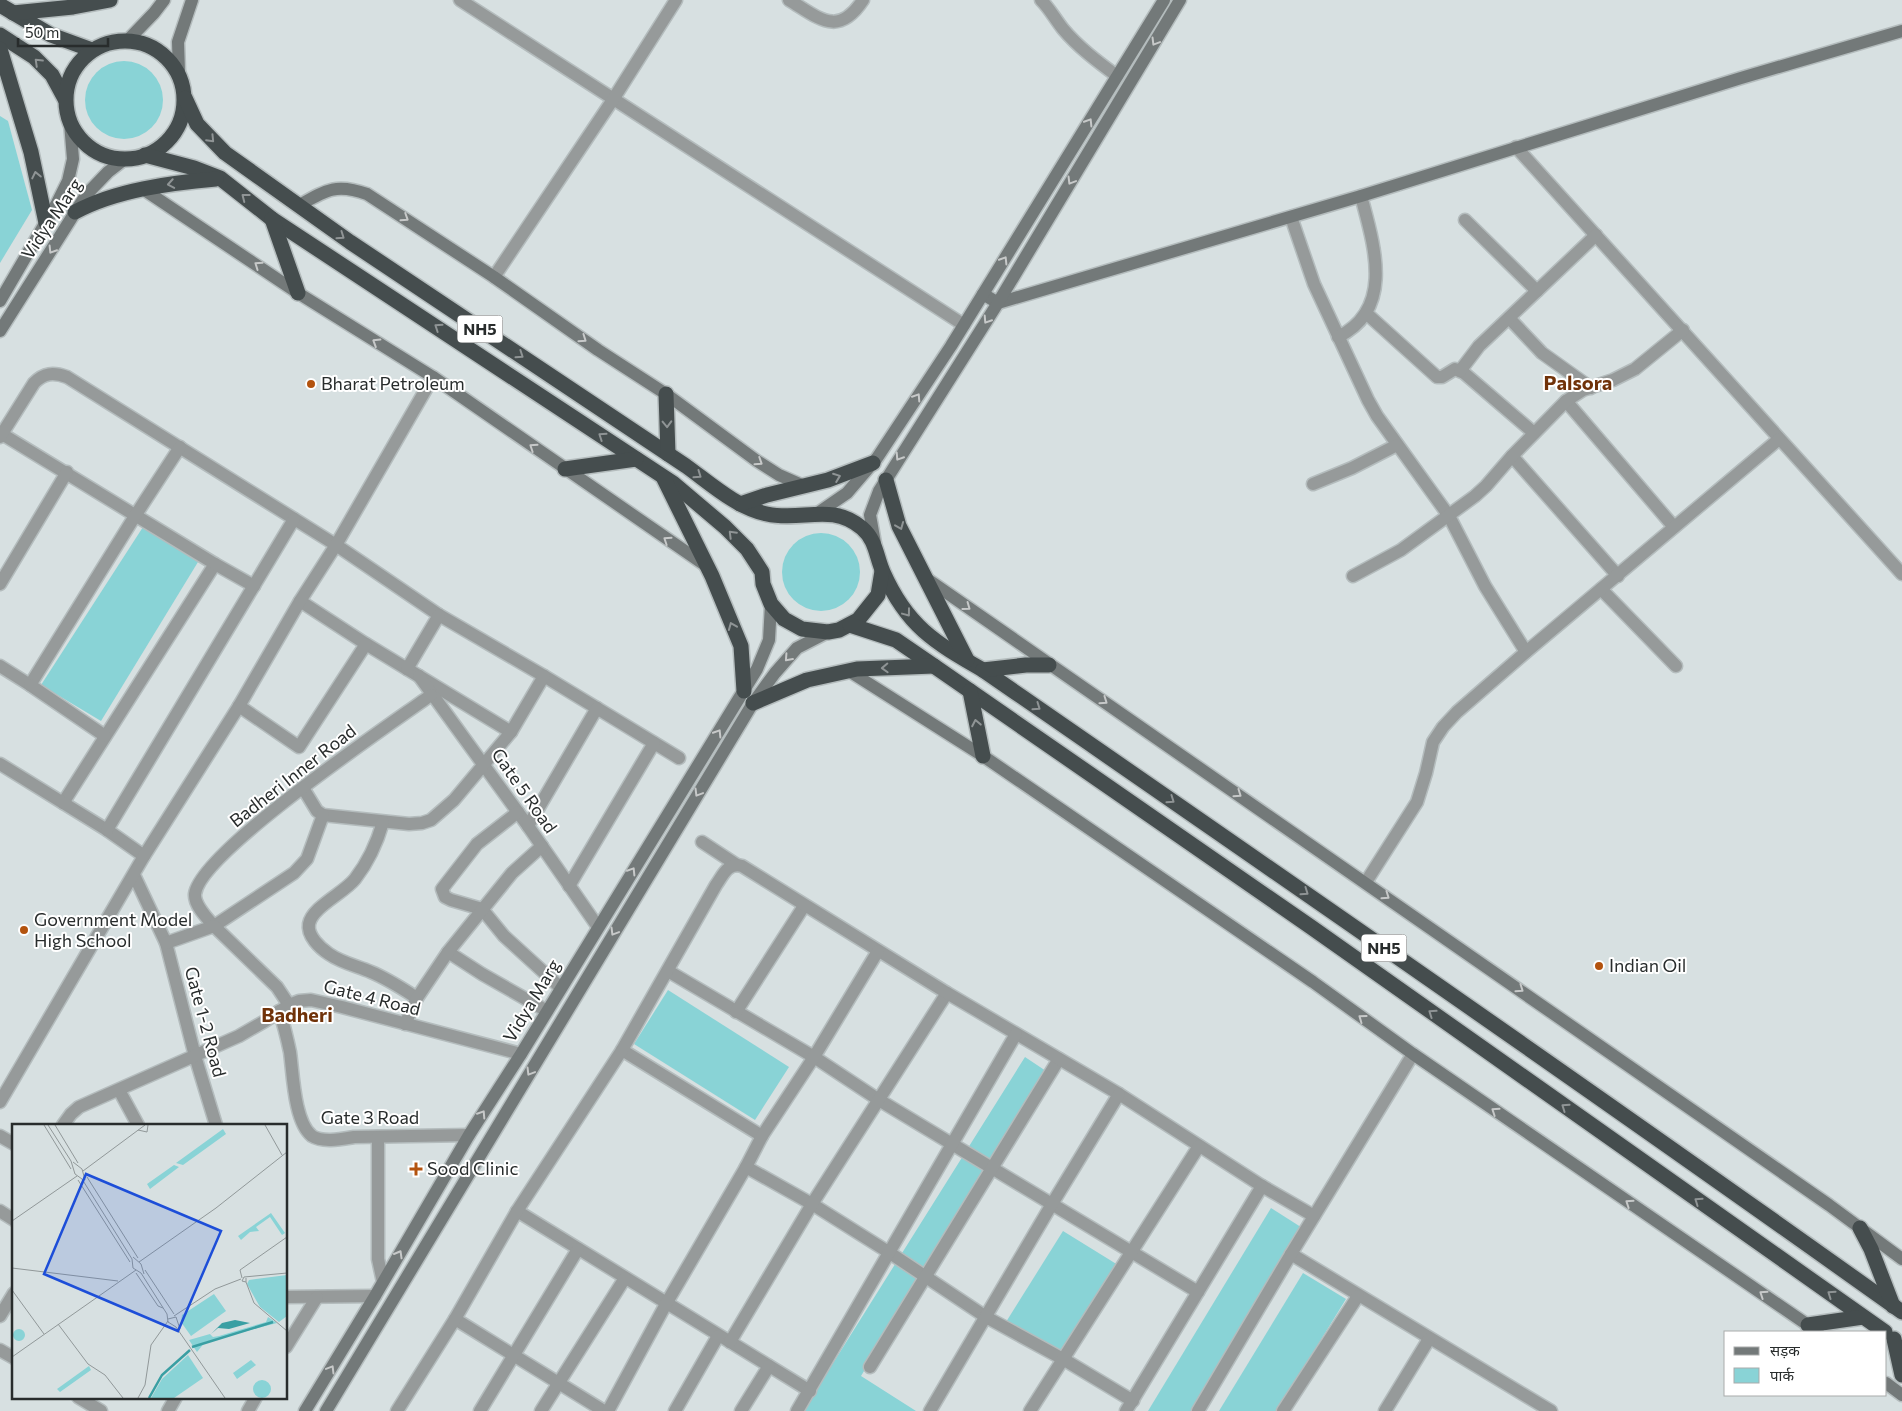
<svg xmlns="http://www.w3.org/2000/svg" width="1902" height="1411" viewBox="0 0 1902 1411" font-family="Commissioner,'Noto Sans Devanagari',sans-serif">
<rect width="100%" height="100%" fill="#d7e0e1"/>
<g fill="#89d3d6">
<circle cx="124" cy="100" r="39"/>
<path d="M0 116 8 121 32 210 0 263Z"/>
<path d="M143 527 198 562 101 721 41 685Z"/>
<circle cx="821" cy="572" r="39"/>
<path d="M668 990 789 1067 755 1120 634 1044Z"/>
<path d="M1025 1057 1046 1071 861 1376 916 1411H803Z"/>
<path d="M1271 1208 1304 1229 1193 1411H1148Z"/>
<path d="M1063 1231 1118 1265 1062 1356 1006 1322Z"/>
<path d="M1303 1273 1346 1299 1277 1411H1219Z"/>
</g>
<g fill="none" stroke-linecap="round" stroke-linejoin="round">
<defs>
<g id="street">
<path d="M460 0 964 325"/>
<path d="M789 0C819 18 838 38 863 0"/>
<path d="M1041 0C1050 9 1055 19 1063 29 1078 47 1098 62 1117 76"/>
<path d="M1516 147 1902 574"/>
<path d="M1291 217 1314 284 1368 400 1377 416 1449 516 1485 586 1526 652"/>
<path d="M1465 220 1537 291"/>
<path d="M494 277 614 98 676 0"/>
<path d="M1366 313 1437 377H1442L1455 369 1464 373 1534 433"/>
<path d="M1509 318 1542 353 1591 388"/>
<path d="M1338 337C1395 309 1374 245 1361 196"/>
<path d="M1460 371 1479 346 1596 235"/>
<path d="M1566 401 1674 527"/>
<path d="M2 434 215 564 63 803"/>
<path d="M0 437 34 383C44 373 53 372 67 377L336 545 439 615 544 676 679 758"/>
<path d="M1512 456 1618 576"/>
<path d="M1313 484 1352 468 1397 445"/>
<path d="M215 564 254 586"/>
<path d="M1353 576 1401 550 1475 496 1486 486 1512 456 1566 401 1583 390 1613 380 1635 369 1683 330"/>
<path d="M0 584 67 472"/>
<path d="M1601 589 1676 666"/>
<path d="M300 601 366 644 511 732"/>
<path d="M0 666 30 685 135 516 180 447"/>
<path d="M407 669 439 615"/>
<path d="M419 676 528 826 598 927"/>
<path d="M30 685 105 736"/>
<path d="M239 706 299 747 366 644"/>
<path d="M0 764 107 830 144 856"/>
<path d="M303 788 317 811 323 815 409 824 422 823 431 820 454 800 511 732 544 676"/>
<path d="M518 812 477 844 442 889 445 897 451 900 482 909 504 936 561 988"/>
<path d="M323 815 307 859 294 873 214 926C207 918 194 905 195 894 200 852 391 724 431 695"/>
<path d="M383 822C377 843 369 861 355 879 344 893 312 907 309 924 307 936 320 948 329 954 342 963 357 966 371 972 388 979 403 989 417 998"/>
<path d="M528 826 597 708"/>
<path d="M107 830 294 519"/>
<path d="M702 842 737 865"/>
<path d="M134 875 166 943 195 1056 216 1125"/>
<path d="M1366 882 1417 802 1426 773 1433 742 1443 727 1457 712 1526 652 1779 439"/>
<path d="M569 886 654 743"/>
<path d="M166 943 214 926 277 987 289 1005"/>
<path d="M448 952 482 974 547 1011"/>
<path d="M668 971 814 1057 879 1100 1198 1292"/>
<path d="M279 1011C284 1024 287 1038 290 1052 293 1073 294 1122 312 1136 323 1143 342 1139 354 1137L469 1135"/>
<path d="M736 1012 804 906"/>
<path d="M405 1024 417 998 448 952 512 873 542 846"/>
<path d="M622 1050 762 1136"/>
<path d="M119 1090 138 1125"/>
<path d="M0 1102 144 856 239 706 300 601 336 545 433 377"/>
<path d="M63 1125 71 1114 79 1107 239 1036 265 1021 289 1005 299 1001 311 1000 342 1007 521 1054"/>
<path d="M0 1136 14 1144"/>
<path d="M378 1137V1259L383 1282"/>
<path d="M746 1167 812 1204 890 1253 986 1317 1063 1359 1133 1401"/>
<path d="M0 1211 14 1220"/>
<path d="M517 1211 810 1391"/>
<path d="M1291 1254 1551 1411"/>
<path d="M286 1297 375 1296"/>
<path d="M0 1316 14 1293"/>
<path d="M455 1319 604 1411"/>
<path d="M730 1342 812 1204 947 993"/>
<path d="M286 1347 317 1297"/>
<path d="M0 1350 14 1358"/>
<path d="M870 1367 1059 1059"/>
<path d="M78 1397 101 1411"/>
<path d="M168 1411 176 1397"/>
<path d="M248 1411 256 1397"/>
<path d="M397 1411 455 1319 517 1211 622 1050 716 885C723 875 728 862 742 866L947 993 1119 1094 1262 1186 1314 1216"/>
<path d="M480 1411 578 1249"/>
<path d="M541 1411 625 1278"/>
<path d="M608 1411 666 1304 746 1167 762 1136 814 1057 878 951"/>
<path d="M675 1411 718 1336"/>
<path d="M741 1411 769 1366"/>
<path d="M797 1411 1016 1034"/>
<path d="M930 1411 1052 1204 1119 1094"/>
<path d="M1030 1411 1199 1146"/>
<path d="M1126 1411 1262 1186"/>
<path d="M1198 1411 1291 1254 1413 1054"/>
<path d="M1283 1411 1358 1296"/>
<path d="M1385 1411 1429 1339"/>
</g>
<g id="secondary">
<path d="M129 39 154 13 164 0"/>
<path d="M179 72 178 42 192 0"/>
<path d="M143 189 298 293 433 377 708 567"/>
<path d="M298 206C326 190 336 183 367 194L494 277 598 350 666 394 757 461 779 475 804 486"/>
<path d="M983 294 998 303 1361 196 1741 78 1902 31"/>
<path d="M0 301 57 203 68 181 73 159 70 123"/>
<path d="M0 331 86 195 108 172 126 158"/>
<path d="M818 513 847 493 877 458 951 346 1164 0"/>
<path d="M875 543 870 515 879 491 996 306 1180 0"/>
<path d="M927 579 1829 1205 1902 1259"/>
<path d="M849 671 983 756 1313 982 1413 1054 1818 1332"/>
<path d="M1886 1383 1902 1395"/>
<path d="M305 1411 375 1296 469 1135 521 1054 757 669 769 640 771 604"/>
<path d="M326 1411 753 703 775 673 797 648 828 632"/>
</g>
<g id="highway">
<path d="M0 5 51 35 92 50"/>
<path d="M13 13 73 7 110 0"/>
<path d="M0 35 34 57 52 75 65 99"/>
<circle cx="125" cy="100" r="59"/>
<path d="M0 49 31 152 46 223"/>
<path d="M185 98 197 124 225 153 350 242 686 466C711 484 737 508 767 514 802 522 831 502 862 528 876 540 876 556 883 572 907 626 934 642 983 670 1291 883 1598 1095 1902 1312"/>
<path d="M145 155 194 168 220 178 272 219 673 483 725 527 747 549 762 572 763 584 771 604 784 619 802 629 828 632 839 630 858 620 878 595 882 571"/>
<path d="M75 212C116 190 170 183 216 179"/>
<path d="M272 219 298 293"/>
<path d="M666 394 668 454"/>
<path d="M565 469 636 459"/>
<path d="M664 479 712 576 741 646 744 691"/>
<path d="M886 480 899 526 967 660"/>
<path d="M740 504 767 495 828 480 873 463"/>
<path d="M850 625 896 640 934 666 1311 927 1885 1332"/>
<path d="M983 670 1026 665H1049"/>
<path d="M970 691 983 756"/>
<path d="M753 703 807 680 857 669 934 666"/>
<path d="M1860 1228 1871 1249 1893 1306H1894"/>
<path d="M1808 1325 1863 1317"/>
<path d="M1894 1339 1902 1375"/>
</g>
</defs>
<use href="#street" stroke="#b4bcbd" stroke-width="15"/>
<use href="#secondary" stroke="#b4bcbd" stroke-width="15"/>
<use href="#highway" stroke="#b4bcbd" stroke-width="18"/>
<use href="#street" stroke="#969a9a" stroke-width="12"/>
<use href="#secondary" stroke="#737979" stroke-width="12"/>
<use href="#highway" stroke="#454d4e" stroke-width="15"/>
</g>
<defs><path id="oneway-chevron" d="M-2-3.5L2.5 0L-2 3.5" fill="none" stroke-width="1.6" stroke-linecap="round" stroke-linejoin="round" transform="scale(1.25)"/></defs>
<g stroke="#c7c9c9">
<use href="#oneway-chevron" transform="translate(1155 42) rotate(121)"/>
<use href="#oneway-chevron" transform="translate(1089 122) rotate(-58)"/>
<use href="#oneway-chevron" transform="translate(1071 181) rotate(121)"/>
<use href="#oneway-chevron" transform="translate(405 218) rotate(33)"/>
<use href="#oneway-chevron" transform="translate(52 250) rotate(122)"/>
<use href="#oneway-chevron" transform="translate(1004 260) rotate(-58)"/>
<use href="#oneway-chevron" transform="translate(258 265) rotate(-145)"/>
<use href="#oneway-chevron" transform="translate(987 320) rotate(123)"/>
<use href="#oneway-chevron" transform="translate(583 339) rotate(35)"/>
<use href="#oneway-chevron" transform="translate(376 342) rotate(-148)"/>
<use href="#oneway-chevron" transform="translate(917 397) rotate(-57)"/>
<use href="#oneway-chevron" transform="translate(533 447) rotate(-146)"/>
<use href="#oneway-chevron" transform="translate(899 457) rotate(123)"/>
<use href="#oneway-chevron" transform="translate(759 462) rotate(33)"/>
<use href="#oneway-chevron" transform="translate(667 540) rotate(-146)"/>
<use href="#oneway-chevron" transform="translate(967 607) rotate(36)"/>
<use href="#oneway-chevron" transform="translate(788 658) rotate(132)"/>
<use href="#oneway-chevron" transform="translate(1104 701) rotate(35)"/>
<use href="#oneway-chevron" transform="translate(718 733) rotate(-58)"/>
<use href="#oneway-chevron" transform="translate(698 793) rotate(121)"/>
<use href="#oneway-chevron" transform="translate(1238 794) rotate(35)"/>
<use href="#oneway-chevron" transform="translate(632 871) rotate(-58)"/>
<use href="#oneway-chevron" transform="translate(1386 896) rotate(35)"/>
<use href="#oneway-chevron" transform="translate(614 932) rotate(121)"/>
<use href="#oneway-chevron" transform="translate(1520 989) rotate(35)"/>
<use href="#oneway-chevron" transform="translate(1362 1018) rotate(-144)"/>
<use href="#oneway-chevron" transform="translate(530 1072) rotate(121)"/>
<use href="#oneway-chevron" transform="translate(1495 1111) rotate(-146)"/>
<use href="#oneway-chevron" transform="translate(482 1114) rotate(-57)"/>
<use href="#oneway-chevron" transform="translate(1629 1203) rotate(-146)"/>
<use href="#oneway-chevron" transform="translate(399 1254) rotate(-60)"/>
<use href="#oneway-chevron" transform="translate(1763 1294) rotate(-146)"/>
<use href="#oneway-chevron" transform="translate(331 1369) rotate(-59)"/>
</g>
<g stroke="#8f9495">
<use href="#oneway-chevron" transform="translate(38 62) rotate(-136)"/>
<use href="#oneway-chevron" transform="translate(211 139) rotate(46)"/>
<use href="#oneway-chevron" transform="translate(36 175) rotate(-102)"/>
<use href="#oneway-chevron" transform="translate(171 184) rotate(170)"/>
<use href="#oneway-chevron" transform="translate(245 197) rotate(-142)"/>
<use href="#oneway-chevron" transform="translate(341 236) rotate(35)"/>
<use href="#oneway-chevron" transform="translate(438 327) rotate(-146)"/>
<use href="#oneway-chevron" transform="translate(520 355) rotate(34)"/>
<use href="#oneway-chevron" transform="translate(667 424) rotate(88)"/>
<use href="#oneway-chevron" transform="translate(602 436) rotate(-146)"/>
<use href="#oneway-chevron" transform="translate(698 475) rotate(35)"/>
<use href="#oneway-chevron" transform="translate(837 477) rotate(-21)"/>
<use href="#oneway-chevron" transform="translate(900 526) rotate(68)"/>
<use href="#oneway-chevron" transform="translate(732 534) rotate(-135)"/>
<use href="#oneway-chevron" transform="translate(907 613) rotate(53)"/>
<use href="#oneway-chevron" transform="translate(732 626) rotate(-112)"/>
<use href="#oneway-chevron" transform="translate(885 668) rotate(178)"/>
<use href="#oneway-chevron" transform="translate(1037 707) rotate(35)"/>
<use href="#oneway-chevron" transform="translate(976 723) rotate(-101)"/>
<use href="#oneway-chevron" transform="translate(1171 800) rotate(35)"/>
<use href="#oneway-chevron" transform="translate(1305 892) rotate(35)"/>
<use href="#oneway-chevron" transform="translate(1432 1013) rotate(-145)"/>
<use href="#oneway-chevron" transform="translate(1565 1107) rotate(-145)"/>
<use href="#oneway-chevron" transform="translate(1698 1201) rotate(-145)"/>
<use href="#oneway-chevron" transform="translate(1831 1294) rotate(-145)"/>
</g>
<g fill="#b3530e" stroke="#fff" stroke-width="2">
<circle cx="311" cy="384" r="5"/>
<circle cx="24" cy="930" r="5"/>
<circle cx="1599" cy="966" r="5"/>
<path d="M413.5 1161.5h5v5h5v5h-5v5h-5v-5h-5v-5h5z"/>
</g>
<g text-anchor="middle" stroke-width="4" stroke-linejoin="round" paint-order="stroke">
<g fill="#fff" stroke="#686b6b" stroke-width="1">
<rect x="457.5" y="315.5" width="45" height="27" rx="4"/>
<rect x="1361.5" y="934.5" width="45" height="27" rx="4"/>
</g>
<g font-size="16" font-weight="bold" fill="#282c2c">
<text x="480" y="335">NH5</text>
<text x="1384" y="954">NH5</text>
</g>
<g font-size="18" fill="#282c2c" stroke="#fff">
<text transform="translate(52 219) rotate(-56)" y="6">Vidya Marg</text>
<text transform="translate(293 776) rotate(-38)" y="6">Badheri Inner Road</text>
<text transform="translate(524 791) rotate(55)" y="6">Gate 5 Road</text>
<text transform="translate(372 998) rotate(14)" y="6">Gate 4 Road</text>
<text transform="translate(532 1001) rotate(-59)" y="6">Vidya Marg</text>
<text transform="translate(205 1022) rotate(75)" y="6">Gate 1-2 Road</text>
<text x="370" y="1124">Gate 3 Road</text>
</g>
<g font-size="18" fill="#282c2c" stroke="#fff" text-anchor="start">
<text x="321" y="390">Bharat Petroleum</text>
<text x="34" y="926">Government Model<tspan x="34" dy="21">High School</tspan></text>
<text x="1609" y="972">Indian Oil</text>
<text x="427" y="1175">Sood Clinic</text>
</g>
<g font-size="20" font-weight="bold" fill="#703209" stroke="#fff">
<text x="1578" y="390">Palsora</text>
<text x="297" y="1022">Badheri</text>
</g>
</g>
<g transform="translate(12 1124)">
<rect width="275" height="275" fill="#d7e0e1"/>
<path d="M211 5 214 10 171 41 164 39ZM162 41 167 43 138 65 135 60ZM259 89 273 109 270 111 258 93 244 103 247 107 238 108 229 116 226 112ZM275 151V192L267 198 248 183 235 160 237 156ZM202 170 214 187 179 212 169 198 170 191ZM256 193 265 199 193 218 185 228 177 216 198 210 201 213 207 212 254 198ZM1 211a6 6 0 1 1 12 0a6 6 0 1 1-12 0ZM176 231 191 254 162 274H139L150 255ZM239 236 244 241 225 255 221 249ZM77 242 79 246 48 268 45 265ZM241 265a9 9 0 1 1 18 0a9 9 0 1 1-18 0Z" fill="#89d3d6"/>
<path d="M223 196 238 199 217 205 206 204 199 210 210 199Z" fill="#3a9fa3"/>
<path fill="none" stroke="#3a9fa3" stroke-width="2.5" d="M180 223 261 198M137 274 150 251 178 226"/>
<path fill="none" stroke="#919899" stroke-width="1" d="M32 1 59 45M36 1 59 37 63 50 70 55 120 135 121 144 129 149 155 190 156 198 164 203 213 274M43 1 66 39M253 1 270 31M126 6 135 8 136 1M61 38 70 45 73 56M71 47 133 1M75 53 126 134M66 56 118 138M0 97 65 52M121 133 129 140 132 150M127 138 204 84 275 28M0 144 106 157M133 146 162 190M124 149 146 182 151 184M230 154 228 146 275 113M234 154V158L230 157 232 153 275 149M234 158 242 179 275 207M0 166 32 210M162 192 203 165 229 155M156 195 164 193 168 205M46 200 76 240 93 251 111 274M0 233 124 146M126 274 133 261 139 221 156 197"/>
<path fill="#1d4ed8" fill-opacity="0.15" stroke="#1d4ed8" stroke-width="2.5" d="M74 50 209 107 166 207 32 150Z"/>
<rect width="275" height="275" fill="none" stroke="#282c2c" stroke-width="2.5"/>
</g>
<rect x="1724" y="1331" width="162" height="65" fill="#ffffff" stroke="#a9abab"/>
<rect x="1734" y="1347" width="25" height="8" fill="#737979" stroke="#a9abab"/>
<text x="1770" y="1356" font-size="15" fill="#282c2c">सड़क</text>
<rect x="1734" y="1368" width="25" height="15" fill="#89d3d6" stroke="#a9abab"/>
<text x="1770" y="1381" font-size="15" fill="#282c2c">पार्क</text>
<path d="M18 38v8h90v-8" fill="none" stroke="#282c2c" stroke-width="2.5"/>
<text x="25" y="38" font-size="15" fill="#282c2c" stroke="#ffffff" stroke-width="4" paint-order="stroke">50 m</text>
</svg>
